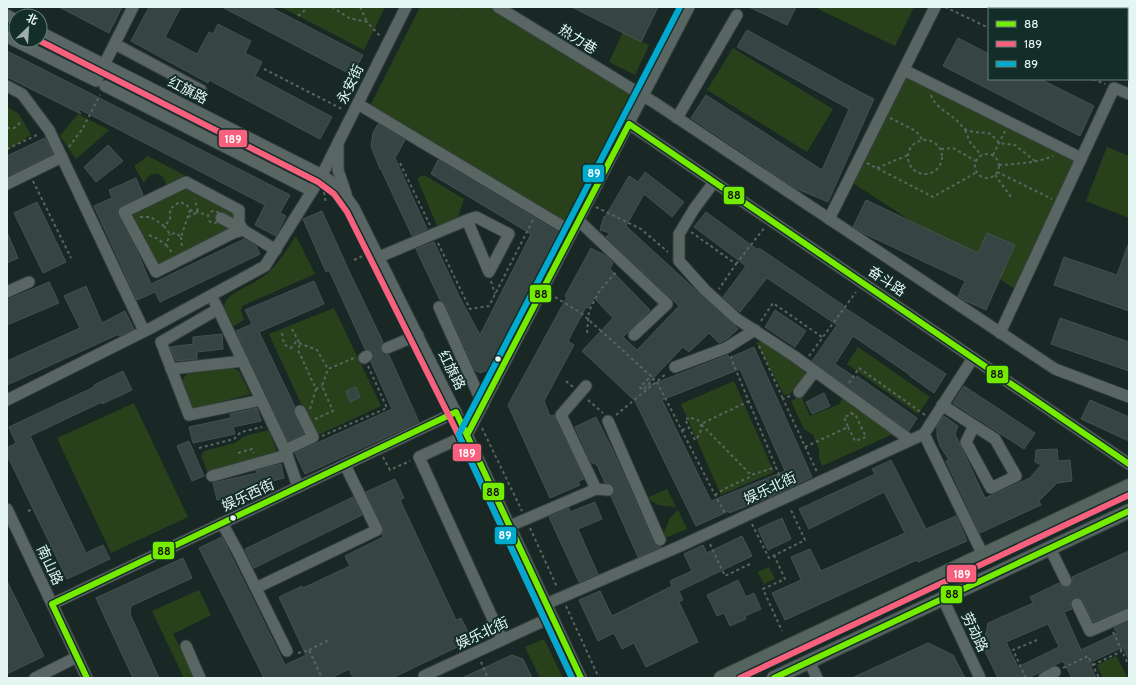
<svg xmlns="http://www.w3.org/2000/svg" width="1136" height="685" viewBox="0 0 1136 685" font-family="Cabin,'Noto Sans SC',sans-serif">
<rect width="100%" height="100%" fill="#192825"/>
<g fill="#29411b">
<path d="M281 7H385L364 50Z"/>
<path d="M420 7H454L458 9 460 7H490L635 96 564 225 369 108Z"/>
<path d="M819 7H914L895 46 818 9Z"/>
<path d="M623 32 649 45 635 75 609 62Z"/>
<path d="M733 48 833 109 807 152 707 90Z"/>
<path d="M907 76 1075 160 1015 289 853 183Z"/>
<path d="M7 107 19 114 31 135 7 151Z"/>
<path d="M78 114 109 130 76 159 60 136Z"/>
<path d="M1107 147 1129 156V218L1086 201Z"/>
<path d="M148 156 184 175V180L166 189C167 172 151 168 144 183L134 166Z"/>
<path d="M424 175 464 199 457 219 437 226 417 178Z"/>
<path d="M178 189 198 190 234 210 235 224 223 234 159 265 132 213Z"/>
<path d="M296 236 315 274 242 306 241 311 244 320 232 327C228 319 222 311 225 303 228 293 253 284 263 277 277 267 286 250 296 236Z"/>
<path d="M334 308 381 406 316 436 269 334Z"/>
<path d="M756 342H767L804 370 805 375 790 394 784 395Z"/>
<path d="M858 347 930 397 918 414 847 364Z"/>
<path d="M232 368 239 371 250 394 192 410 179 384 187 374Z"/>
<path d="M734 381 774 472 721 495 681 404Z"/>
<path d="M801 396 810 416 840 404 842 398 893 434 822 466 819 458V449L813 435 804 429 791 401Z"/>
<path d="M134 403 188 517 111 553 57 438Z"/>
<path d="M269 430 278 455 209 475 201 456 204 451 235 443 245 436Z"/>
<path d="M667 489 676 507 658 505 647 498Z"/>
<path d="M678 510 687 529 665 538 663 535 670 518Z"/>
<path d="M769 567 775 579 764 584 758 572Z"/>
<path d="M199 590 211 615 173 634 195 678H184L152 611Z"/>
<path d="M544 639 563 678H540L525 647Z"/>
<path d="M1116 656 1128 678H1103L1097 665Z"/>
</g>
<g fill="#364544" stroke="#455150" fill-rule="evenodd">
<path d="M59 7H122L109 33Z"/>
<path d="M149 7H181L165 37 197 54 209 32 213 34 218 24 251 41 245 53 262 62 255 76 332 117 320 139 209 80 208 83 131 41Z"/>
<path d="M222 7H270L363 55 352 75Z"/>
<path d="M572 7H658L641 42Z"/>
<path d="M749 7H796L787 25Z"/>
<path d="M747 30 860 92 874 99 828 202 795 188 691 118 706 95 822 170 849 109 737 47Z"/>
<path d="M958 38 989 54V79H1040L1094 106 1080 136 943 66Z"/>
<path d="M7 51 290 195 280 213 286 216 276 236 255 225 265 205 77 108 81 114 7 77Z"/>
<path d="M378 124 405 140 395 158 427 229 412 236 381 169H380L371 146 373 133Z"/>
<path d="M45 138 53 154 7 176V156Z"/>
<path d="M108 145 123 161 96 182 84 167Z"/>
<path d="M438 160 558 232 506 337 488 370 480 373 475 370 445 304 440 300 416 249 434 242 460 298 480 335 531 234 431 174Z"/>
<path d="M645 172 684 202 672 217 644 194 626 226 738 329 728 338 719 343 709 333 689 352 683 347 645 387 728 355 729 358 754 347 812 477 770 497 729 513V511L696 526 635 401 582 351 613 318 594 298 588 308 586 307 568 341 574 345 544 401 550 416 554 415 584 479 578 481 580 485 550 498 508 405 567 297 565 296 591 248 606 256 613 263 610 269 650 310 623 337 637 350 679 306 606 237 610 233 600 230 604 216 605 217 629 176 638 182ZM740 369 785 471 711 501 662 400Z"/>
<path d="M136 178 143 195 121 206 118 208 117 212 137 251 151 284 244 239 256 246 260 254 160 302 155 292 137 300 94 206 112 198 109 190Z"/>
<path d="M866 200 978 253 987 233 1015 245 986 310 966 301 958 296 965 281 865 234 853 227Z"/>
<path d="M37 202 66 262 43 273 14 213Z"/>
<path d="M322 211 349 271 383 342 380 347 381 351 383 354 389 355 419 422 305 474 295 453 392 409 371 362 373 359V352L370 350 365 349 329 270 326 272 303 219Z"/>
<path d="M706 212 758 250 759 248 843 305 842 306 946 374 934 393 910 376V375L853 336 835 364 856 378 857 376 917 418 909 431 812 361 837 325 767 278 740 312 723 297 746 266 694 227Z"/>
<path d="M7 232 18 258 7 263Z"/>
<path d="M1128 245 1129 311 1054 285 1064 257 1117 275Z"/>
<path d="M314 281 324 304 259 332 295 407 294 414 304 434 288 441 236 331 252 324 245 310Z"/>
<path d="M49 282 59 303 7 325V300Z"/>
<path d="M86 286 102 323 125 311 134 329 119 336V334L7 385V361L80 328 64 296Z"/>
<path d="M775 310 806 331 795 347 765 327Z"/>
<path d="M1060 318 1129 342V371L1051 344Z"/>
<path d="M222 334 223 349 197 352V359L176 361 170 347 193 344V337Z"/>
<path d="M123 371 132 390 102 404V402L30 436 86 553 103 545 110 559 67 579 7 455V448L16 443 9 427 94 387V385Z"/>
<path d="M964 386 1035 433 1024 449 953 403Z"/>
<path d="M356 387 360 397 350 402 346 391Z"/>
<path d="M824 393 830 406 812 414 806 402Z"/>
<path d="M1090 400 1129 417V441L1081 419Z"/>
<path d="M257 408 261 421 233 427 235 434 193 443 189 427 231 418 230 414Z"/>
<path d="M944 416 958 426 955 434 985 498 1030 478 1041 465 1035 462 1036 450 1057 449 1058 461 1070 460 1072 481 1057 483 1039 501 1041 505 980 533 946 461 949 460 940 446 937 436V426Z"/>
<path d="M596 417 613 451 654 543 656 546 661 547 638 557 611 496 615 491 614 487 612 484 605 483 597 465 591 462 575 427Z"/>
<path d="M189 441 204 476 192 481 177 446Z"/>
<path d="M891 460 926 529 956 516 967 541 918 562 917 560 785 620 772 593 801 580 791 557 810 549 821 571 905 533 884 492 809 529 799 509 875 474 872 469Z"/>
<path d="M281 464 284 478 261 484 262 489 217 500 213 483 257 473 256 471Z"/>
<path d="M395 479 404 498 400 500 456 620 461 618 472 640 392 678H353L349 669 331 678H264L199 548 222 537 285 665 306 655 279 597 302 586 303 588 350 566 345 556 383 537 382 535 384 531 383 527 366 492Z"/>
<path d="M353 497 362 515 254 568 245 549Z"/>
<path d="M595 502 602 519 578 529 598 574 579 582 549 517 569 508 570 512Z"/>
<path d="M782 518 791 539 768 550 758 529Z"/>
<path d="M742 536 752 556 679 591 683 600 679 602 698 642 646 667 634 643 622 649 614 633 598 641 579 600 600 591 612 616 672 586 670 581 692 571 684 554 703 545 707 553Z"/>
<path d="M1129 551V607L1093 622 1083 601 1081 598 1077 597 1071 600 1070 604 1072 609 1064 612 1081 650 1117 633 1114 628 1129 622V660L1123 647 1089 663 1096 678H1072L1063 661 1028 678H998L983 647 988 623 1033 603 1030 597 1059 583 1062 587H1069L1073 582 1072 577ZM1048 624 1059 647 1018 667 1006 642Z"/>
<path d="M183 558 192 578 131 606 130 614 159 678H133L96 598Z"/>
<path d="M738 580 746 597 754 593 761 609 745 616 746 619 730 626 724 613 717 616 707 595Z"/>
<path d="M7 581 44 656 7 674Z"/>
<path d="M928 643 953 655 965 678H852Z"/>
<path d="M512 655 523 659 532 678H462Z"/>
</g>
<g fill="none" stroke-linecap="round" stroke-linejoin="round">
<g stroke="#384744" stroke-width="11" stroke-dasharray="11 5.5" stroke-linecap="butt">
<path d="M367 356 387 348"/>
<path d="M608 490 634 479"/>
<path d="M1066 581 1077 604"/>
</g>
<defs>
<g id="minor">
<path d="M498 7 655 103 1055 369 1129 397"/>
<path d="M7 15 16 20"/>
<path d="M40 32 322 175 340 188 354 208 467 435 581 678"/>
<path d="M7 37 96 81 133 7"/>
<path d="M115 44 201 90"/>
<path d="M904 70 1081 158"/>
<path d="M7 86 22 94 49 130 144 331"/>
<path d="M105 86 312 191"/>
<path d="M358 104 572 232"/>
<path d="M677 118 737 15"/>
<path d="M629 124 1129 464"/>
<path d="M338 146V170L346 194"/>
<path d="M714 182 694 209 679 234V261L705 290 737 319 794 356 910 440"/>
<path d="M7 184 62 157"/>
<path d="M221 218 243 230"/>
<path d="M829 219 935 7"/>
<path d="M578 220 667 304 634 335"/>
<path d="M243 230 233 233 156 272 124 212 186 182 239 210V223L243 230 276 250"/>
<path d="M379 257 467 220 476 217 509 234 489 272 467 220"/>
<path d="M7 292 29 282"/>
<path d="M215 303 286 452 298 487"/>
<path d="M439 307 483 405"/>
<path d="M218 309 161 342 189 415 261 400"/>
<path d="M1000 333 1114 88 1129 94"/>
<path d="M387 348 418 335"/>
<path d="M364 358 367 356"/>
<path d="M675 367 726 348 755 330"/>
<path d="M171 369 243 361"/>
<path d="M799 392 815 371"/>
<path d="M7 400 151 328 265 266 322 175 406 7"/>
<path d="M942 405 995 439 1016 476 991 488 966 442 974 426"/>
<path d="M608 421 660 540"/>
<path d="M924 434 983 555"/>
<path d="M467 435 689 7"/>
<path d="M467 435 419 457 502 639"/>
<path d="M285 450 313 437 300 411"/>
<path d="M212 476 287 455"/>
<path d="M596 489 608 490"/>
<path d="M7 509 87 678"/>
<path d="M222 523 238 552 287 651"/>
<path d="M510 526 596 489 561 415 586 386"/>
<path d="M1050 548 1066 581"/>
<path d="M256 588 377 530 345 465"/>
<path d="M943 599 980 678"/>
<path d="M52 604 456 412"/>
<path d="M546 604 678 547 924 434 973 358"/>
<path d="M1077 604 1090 631 1129 614"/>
<path d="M186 646 200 678"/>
<path d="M809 661 817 678"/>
<path d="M35 678 77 657"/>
<path d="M425 678 424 676 552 617"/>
<path d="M1044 678 1055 672"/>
</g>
<g id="major">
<path d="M1092 7 1096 9"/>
<path d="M1119 7 1123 9"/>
<path d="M1127 24 1129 25"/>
<path d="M721 678 1129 486"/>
<path d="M774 678 1129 511"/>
</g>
</defs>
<use href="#minor" stroke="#36413f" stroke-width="13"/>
<use href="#major" stroke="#36413f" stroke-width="16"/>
<g stroke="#5a6461" stroke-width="2" stroke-dasharray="3 3" stroke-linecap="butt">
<path d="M332 7 349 18 367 22 380 36"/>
<path d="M360 7 367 22"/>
<path d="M945 7 989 28"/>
<path d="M1072 7 1076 9"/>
<path d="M298 16 305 10 306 7"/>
<path d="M264 69 344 110"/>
<path d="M1093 79 1105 84"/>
<path d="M931 95C935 107 947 112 955 119 961 123 962 129 969 131 977 133 984 132 991 134L999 143 1015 145 1035 161"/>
<path d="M890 118 916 131 922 139"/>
<path d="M7 128H14L20 123"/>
<path d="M965 130 970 142 981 155"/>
<circle cx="925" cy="157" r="17"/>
<path d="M69 147 83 128 100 95"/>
<path d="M7 149 39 134"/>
<path d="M941 149 953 148 976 161"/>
<circle cx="987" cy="166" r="12"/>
<path d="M993 155 1005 131"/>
<path d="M400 163 430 225"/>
<path d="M867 163 933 197 977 172"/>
<path d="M999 165C1018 164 1036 163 1053 156"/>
<path d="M877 168 908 155"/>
<path d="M997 172 1052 199"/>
<path d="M995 175 1011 197"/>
<path d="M33 181 71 258"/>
<path d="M324 192 326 203"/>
<path d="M596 207 641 229 668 252"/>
<path d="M190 210 181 237 176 233 170 234 164 226 170 220V209L179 202 186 204 190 210 208 215"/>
<circle cx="214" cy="217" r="6"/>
<path d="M140 217H151L164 226"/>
<path d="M188 217 198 212 195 199"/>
<path d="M691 232 736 264 719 289"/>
<path d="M149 235 158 239 166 245 170 234"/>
<path d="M181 237 182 247"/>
<path d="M438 243 470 309 489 306 533 220"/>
<path d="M166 245 170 249 172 254"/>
<path d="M354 260 365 255"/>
<path d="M736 264 765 227"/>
<path d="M491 281 495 294"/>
<path d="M550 294 581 313"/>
<path d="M761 321 773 303 822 337"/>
<path d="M292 329 300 344 298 350 316 389 322 386"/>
<path d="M600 330 651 376 640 387 643 390 654 379 657 382 715 495 726 515"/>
<path d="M282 333C283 340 283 346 291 348L296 342 317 350 328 369"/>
<path d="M587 333 589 311 600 290 617 271"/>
<path d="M759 346 783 399"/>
<path d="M732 356 731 358 784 487"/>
<path d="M809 356 856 292"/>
<path d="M566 381 573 387"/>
<path d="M849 383 859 368 925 415"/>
<path d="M790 396 783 399 817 472"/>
<path d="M588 400 603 413"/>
<path d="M749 401 701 424 751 475 776 467"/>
<path d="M310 409 316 389"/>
<path d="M616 415 667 373"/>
<path d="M691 418 698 420 701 425C701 432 700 435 695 440L685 419Z"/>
<path d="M315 419 333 411 322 386 328 369 354 358"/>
<path d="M848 427 855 441 866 437 855 414H852"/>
<path d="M482 428 522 511"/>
<path d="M682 430 689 428"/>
<path d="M322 436 387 408 368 366"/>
<path d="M805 447 848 427 844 417 852 414 850 410"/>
<path d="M199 448 234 439 241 432 262 427"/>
<path d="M238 453 252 449 254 453"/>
<path d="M383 457 390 470 410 461"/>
<path d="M715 495 724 489 752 476"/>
<path d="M28 511 33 509"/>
<path d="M752 524 769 558 805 540 790 508"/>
<path d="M530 528 557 587"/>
<path d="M710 544 725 576 752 563"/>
<path d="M774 555 785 579 763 589 782 631"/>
<path d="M566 606 599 678"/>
<path d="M1113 632 1129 666"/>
<path d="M309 650 327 641 326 637"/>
<path d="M298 653 309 650 322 678"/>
<path d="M481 662 488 678"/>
<path d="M1093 665 1122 651"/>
<path d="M1063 668 1088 656 1099 678"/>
<path d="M1026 678 1013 650 1037 640"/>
</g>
<use href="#minor" stroke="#5a6663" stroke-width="11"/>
<use href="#major" stroke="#55645f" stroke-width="14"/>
<path stroke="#5a6461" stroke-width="2" stroke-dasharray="3 3" stroke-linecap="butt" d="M581 313 600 330"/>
<defs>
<g id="bus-1">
<path d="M467 435 629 124 1129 464"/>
<path d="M87 678 52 604 456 412 581 678"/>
<path d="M774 678 1129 511"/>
</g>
<g id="bus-2">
<path d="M38 40 318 182 334 194 347 212 460 438 572 678"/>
<path d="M740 678 1129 495"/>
</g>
<path id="bus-3" d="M572 678 460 438 459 434 680 7"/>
</defs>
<use href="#bus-1" stroke="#132e29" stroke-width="9"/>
<use href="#bus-2" stroke="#132e29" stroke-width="9"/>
<use href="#bus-3" stroke="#132e29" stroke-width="9"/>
<use href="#bus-1" stroke="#75eb00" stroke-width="6"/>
<use href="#bus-2" stroke="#f8607d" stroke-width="6"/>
<use href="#bus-3" stroke="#00a9ce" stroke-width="6"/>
</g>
<g fill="#e5f5f2" stroke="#132e29" stroke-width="1.5">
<circle cx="498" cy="359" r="3.5"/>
<circle cx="233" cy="518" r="3.5"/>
</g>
<g text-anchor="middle" stroke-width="4" stroke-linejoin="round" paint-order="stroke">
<g font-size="14" fill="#e5f5f2" stroke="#132e29">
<text transform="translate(578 39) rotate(32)" y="5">热力巷</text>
<text transform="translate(350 84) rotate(-64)" y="5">永安街</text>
<text transform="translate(188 90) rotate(27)" y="5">红旗路</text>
<text transform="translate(887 281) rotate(34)" y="5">奋斗路</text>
<text transform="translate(452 370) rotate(63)" y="5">红旗路</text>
<text transform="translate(770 488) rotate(-25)" y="5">娱乐北街</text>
<text transform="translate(248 495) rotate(-25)" y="5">娱乐西街</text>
<text transform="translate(50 565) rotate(65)" y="5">南山路</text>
<text transform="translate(975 632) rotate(64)" y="5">劳动路</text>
<text transform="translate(482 633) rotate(-25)" y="5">娱乐北街</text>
</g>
</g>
<g stroke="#132e29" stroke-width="1.5">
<rect x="218" y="129" width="30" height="19" rx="4" fill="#f8607d"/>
<rect x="582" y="164" width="23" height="19" rx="4" fill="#00a9ce"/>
<rect x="723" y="186" width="22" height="19" rx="4" fill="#75eb00"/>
<rect x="529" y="284" width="23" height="19" rx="4" fill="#75eb00"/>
<rect x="986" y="365" width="23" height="19" rx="4" fill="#75eb00"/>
<rect x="452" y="443" width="30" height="19" rx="4" fill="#f8607d"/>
<rect x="482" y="482" width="23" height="19" rx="4" fill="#75eb00"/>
<rect x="494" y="526" width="23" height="19" rx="4" fill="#00a9ce"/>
<rect x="152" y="541" width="23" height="19" rx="4" fill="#75eb00"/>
<rect x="946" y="564" width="31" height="19" rx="4" fill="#f8607d"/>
<rect x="940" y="585" width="23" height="19" rx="4" fill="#75eb00"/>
</g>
<g font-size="11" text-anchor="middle" font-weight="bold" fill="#fff">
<text x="233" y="143">189</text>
<text x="594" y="177">89</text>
<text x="467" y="457">189</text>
<text x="505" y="539">89</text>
<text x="962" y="578">189</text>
</g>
<g font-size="11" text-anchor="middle" font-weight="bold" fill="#111">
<text x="734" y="199">88</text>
<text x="541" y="298">88</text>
<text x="997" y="378">88</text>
<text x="493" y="496">88</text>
<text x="164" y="555">88</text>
<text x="952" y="598">88</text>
</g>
<rect width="1136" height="685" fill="none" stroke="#e5f5f2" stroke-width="16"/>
<rect x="988" y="8" width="140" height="72" fill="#132e29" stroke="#677e79"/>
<rect x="996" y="21" width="20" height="6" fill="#75eb00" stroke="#677e79"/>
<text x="1024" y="28" font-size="12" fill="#e5f5f2">88</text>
<rect x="996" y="41" width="20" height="6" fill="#f8607d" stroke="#677e79"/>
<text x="1024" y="48" font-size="12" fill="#e5f5f2">189</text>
<rect x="996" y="61" width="20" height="6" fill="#00a9ce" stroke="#677e79"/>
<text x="1024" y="68" font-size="12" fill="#e5f5f2">89</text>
<g transform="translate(28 28) rotate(25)"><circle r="19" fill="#132e29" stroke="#677e79"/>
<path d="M0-3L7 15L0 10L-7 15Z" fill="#9eadaa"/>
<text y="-6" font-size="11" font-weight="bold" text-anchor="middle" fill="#e5f5f2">北</text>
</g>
</svg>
